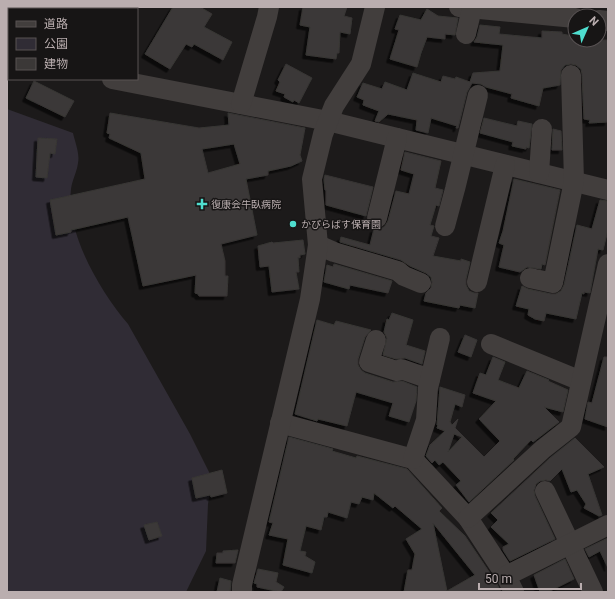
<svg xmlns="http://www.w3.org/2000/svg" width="615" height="599" viewBox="0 0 615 599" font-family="Roboto,'Noto Sans JP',sans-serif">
<defs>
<filter id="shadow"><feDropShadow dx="-3.5" dy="3.5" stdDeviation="0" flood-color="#0009"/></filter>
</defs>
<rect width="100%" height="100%" fill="#1c1a1a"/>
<path fill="#302c35" d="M7 109 73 133C75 142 80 154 78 163 77 172 72 180 71 189 66 234 100 291 128 324L190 434 212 478 208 504 206 551 186 592H7Z"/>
<g fill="#3b3837" stroke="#373534" fill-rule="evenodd" filter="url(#shadow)">
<path d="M173 7H200L212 14 204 27 232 42 223 60 194 44 192 47 186 44 170 69 145 54Z"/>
<path d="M303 7H347L344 16 352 18 350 34 340 32 339 53H337L336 59 306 55 310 27 300 25Z"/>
<path d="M427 9 438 16 458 18 455 35 445 34V39L427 37 421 53 417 67 390 59 399 30 395 29 400 15 421 20Z"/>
<path d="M480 25 500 27 499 34 542 38V31L562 32V34L573 36V37H575V40H608V122L589 123 590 120 584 119 582 74 581 69 576 65 571 64 565 65 561 70 560 85 543 88 539 106 511 98 512 94 486 87 481 84 472 83 467 92 458 128H456L457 126 431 118 428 133 416 130 417 120 388 114 379 122 375 121 379 111 363 105 364 100 357 97 363 83 382 89 385 82 407 90 413 73 441 82 443 76 455 79 456 77 470 82 473 73 500 71 503 45 474 42 477 37Z"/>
<path d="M286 64 312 78 299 103 294 100 293 102 284 97 285 94 276 91 280 82 278 80Z"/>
<path d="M34 81 74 101 65 117 26 98Z"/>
<path d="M110 113 199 128 229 125 228 113 305 128 300 155 302 161 291 166 268 171V175L246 179 257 235 221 244 225 261V276H228L227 296H199L198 294 195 293 196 275 143 286 128 217 71 230V232L56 235 50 200 145 179 141 153 109 138 110 134 107 133ZM234 144 240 164 208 173 202 149Z"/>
<path d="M484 118 517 126 518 121 532 124 529 148 526 147V149L512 146 513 142 480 133Z"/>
<path d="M553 129 561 131 562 150H552Z"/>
<path d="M38 138 57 139 55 154 50 153 47 178 36 177Z"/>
<path d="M405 152 441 161 435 188 443 190 439 206 436 205 430 225 434 226 431 236 439 238 433 256 461 261V259L470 262 466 279V285L469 291 474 293H478L475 308 460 305 459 308 424 301 426 293 431 288 432 282 431 277 426 273 410 266 401 260 340 242 341 237 370 245 374 229H381L385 226 388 221 396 191 409 194 414 174 401 170Z"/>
<path d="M325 175 373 187 366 216 326 205V190H325L324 180Z"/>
<path d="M514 179 560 190 545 265 542 264 541 269 527 267 520 272 499 267 504 245 499 243 503 231Z"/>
<path d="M600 200 608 201V230L603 250 598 249 590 293 584 292V294L582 293 576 319 546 313 544 321 535 319 528 315 529 309 516 306 522 286 528 289 551 294H556L561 291 564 285 577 225 592 229Z"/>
<path d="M303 240 305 254 300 255V258L298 257 299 272H296L299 289 272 292 269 266 260 267 258 246 272 242 273 243Z"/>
<path d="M334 264 392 281 388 293 350 285 349 289 324 282 327 265 333 267Z"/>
<path d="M392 313 413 320 406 345 425 351 422 364 405 358 396 359 383 355 387 338 384 332 387 319 389 320Z"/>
<path d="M317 320 334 325 336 321 371 330 365 337 358 359V365L361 370 365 373 393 382 402 381 417 387 416 401 409 422 389 416 393 403 356 392 347 426 318 419 317 421 295 414Z"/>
<path d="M465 335 477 340 471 357 458 352Z"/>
<path d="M493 357 505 362 498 380 519 388 527 371 549 380 548 381 568 390 563 412 544 407 559 422 533 442 531 440 513 459 514 460 469 502 456 485 461 481 443 462 439 465 435 460 432 463 426 456 430 445 445 431 437 428 438 425H437L440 387 465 395 462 407 455 404 450 422 452 425 458 419 455 428 484 457 500 441 479 419 496 401 473 393 480 373 486 375ZM454 434 462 437 448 452Z"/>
<path d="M604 357H608V427L585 419 588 402 592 403Z"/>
<path d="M289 437 333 449 332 451 356 458 357 456 407 469 442 508 439 511 465 536 496 582 501 592H404L408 570H412L415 554 406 539 422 529 395 506 393 508 374 493 373 500 362 497 359 504 351 502 347 518 328 512 327 517H324L321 530 306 526 300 551 306 552 305 556 315 562 312 573 283 565 288 539 269 535 273 523 269 522ZM433 523 475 575 447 591Z"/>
<path d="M575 438 604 467 588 474 602 515 599 516 584 508 586 504 577 490 571 492 562 469 550 481 546 480 540 481 536 484 534 490 535 496 555 539 510 561 503 550V547L509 544 491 527 498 520 491 513 550 458Z"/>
<path d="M222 470 227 493 211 497 210 495 196 498 192 478Z"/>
<path d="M157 522 162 536 149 540 144 525Z"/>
<path d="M608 538V568L600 551 589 557 585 549Z"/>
<path d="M238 550 235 563H216L217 553H223V551Z"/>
<path d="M565 559 574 579 548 592H540L534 575Z"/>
<path d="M258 569 278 573 276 582 284 587 281 592 257 587V584L254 583Z"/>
<path d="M220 578 231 581 230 592H217Z"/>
</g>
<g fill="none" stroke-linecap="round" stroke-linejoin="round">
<g stroke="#423e3d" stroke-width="20">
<path d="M459 7 575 18"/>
<path d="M15 9V7"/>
<path d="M599 20 608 21"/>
<path d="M7 34 9 36"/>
<path d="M466 34 472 8"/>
<path d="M112 79 328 121 608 190"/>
<path d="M241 104 267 17 269 7"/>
<path d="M539 173 542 129"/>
<path d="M377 218 397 138"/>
<path d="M445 226 455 189 478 95"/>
<path d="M318 245 334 252 398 271 404 276 421 283"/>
<path d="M530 278 553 283 574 181 571 75"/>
<path d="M477 282 505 165"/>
<path d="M376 340 369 362 397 371 401 369 430 379"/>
<path d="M491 344 581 381"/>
<path d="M280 423 413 459 468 518 506 576 514 592"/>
<path d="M413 459 426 420 428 388 440 338"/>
<path d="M545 491 593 592"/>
<path d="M468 518 543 449 571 427 608 264"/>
<path d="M506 576 608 525"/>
<path d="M242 592V585L310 299 318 245 312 179 323 134 334 106 361 64 375 7"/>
</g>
</g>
<g fill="#4fdecf" stroke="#171515" stroke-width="1.5">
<path d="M200 198h4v4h4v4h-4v4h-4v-4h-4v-4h4z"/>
<circle cx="293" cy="224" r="4"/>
</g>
<g text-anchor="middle" stroke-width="3" stroke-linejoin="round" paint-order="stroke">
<g font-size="10" fill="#baaeaf" stroke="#171515" text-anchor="start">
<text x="211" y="208">復康会牛臥病院</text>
<text x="301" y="228">かぴらばす保育園</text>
</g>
</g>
<rect width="615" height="599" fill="none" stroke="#baaeaf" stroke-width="16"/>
<rect x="8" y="8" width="130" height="72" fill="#171515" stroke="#585253"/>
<rect x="16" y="21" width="20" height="6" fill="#423e3d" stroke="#585253"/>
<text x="44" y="28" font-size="12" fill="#baaeaf">道路</text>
<rect x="16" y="38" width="20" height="12" fill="#302c35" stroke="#585253"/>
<text x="44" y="48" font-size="12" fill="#baaeaf">公園</text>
<rect x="16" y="58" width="20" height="12" fill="#3b3837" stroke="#585253"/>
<text x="44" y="68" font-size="12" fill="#baaeaf">建物</text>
<g transform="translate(587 28) rotate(45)"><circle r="19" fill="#171515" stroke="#585253"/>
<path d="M0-3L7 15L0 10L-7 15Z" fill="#4fdecf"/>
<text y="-6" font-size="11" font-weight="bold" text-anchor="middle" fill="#baaeaf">N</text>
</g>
<path d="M479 583v6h102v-6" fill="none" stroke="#baaeaf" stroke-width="2"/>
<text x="485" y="583" font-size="12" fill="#baaeaf" stroke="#171515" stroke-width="3" paint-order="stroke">50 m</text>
</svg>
